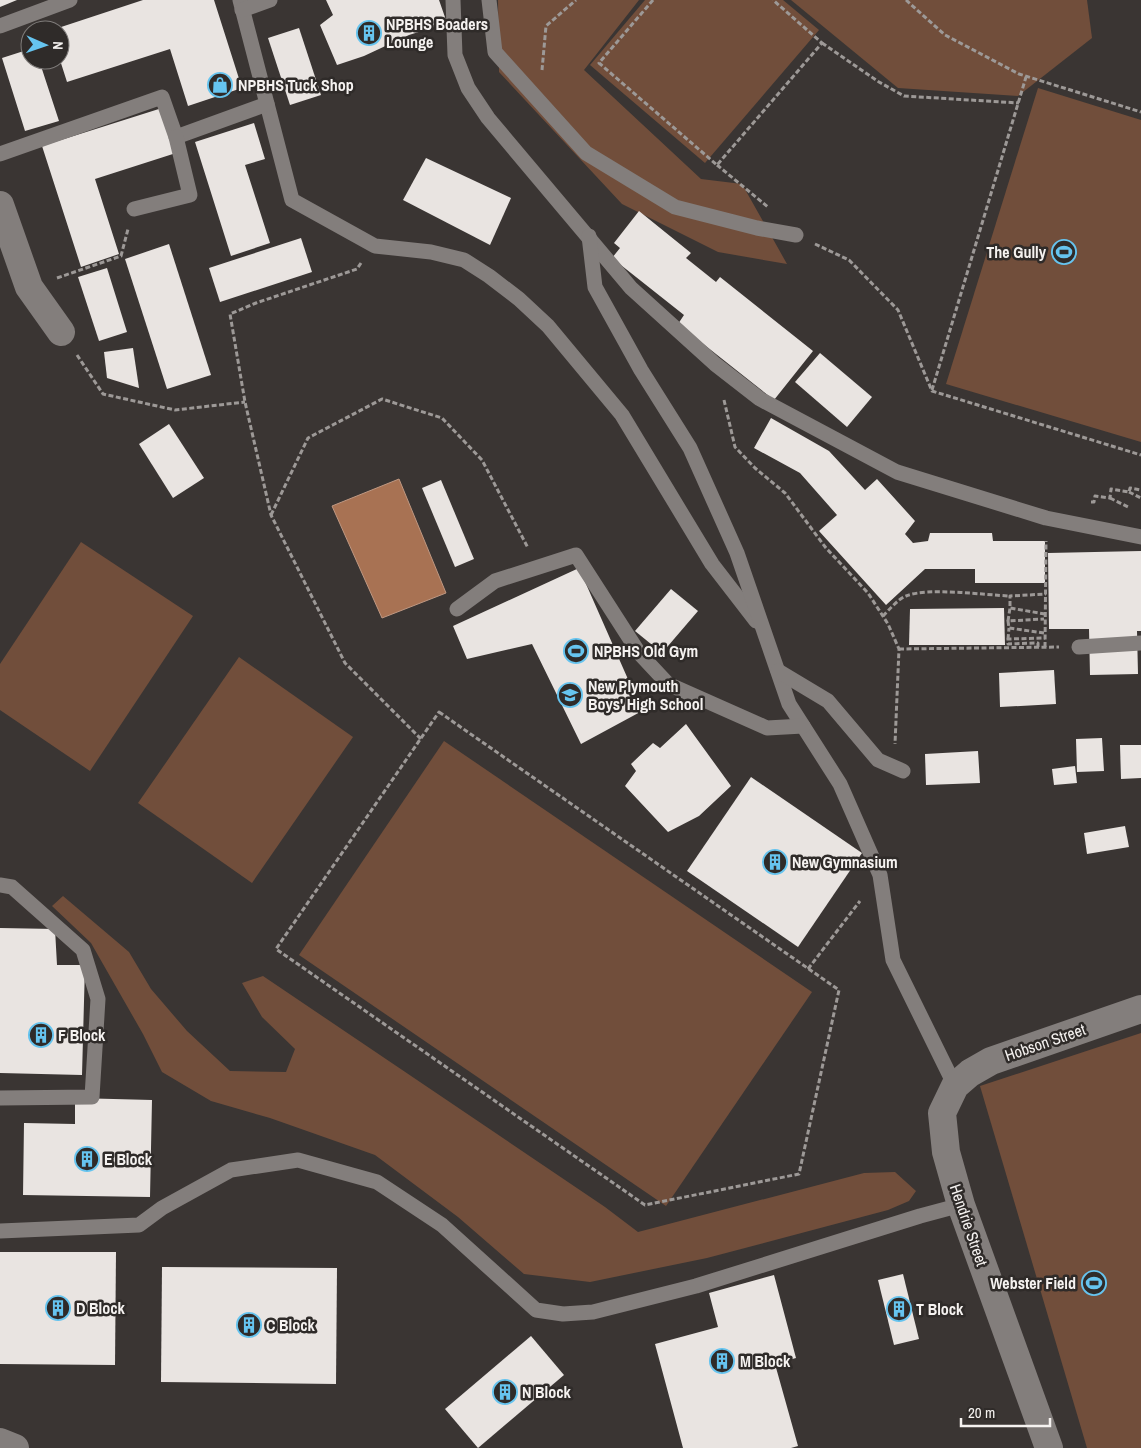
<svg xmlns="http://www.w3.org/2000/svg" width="1141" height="1448" viewBox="0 0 1141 1448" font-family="'Archivo Narrow',sans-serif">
<rect width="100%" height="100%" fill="#3a3533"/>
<g fill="#714e3b">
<path d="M498 0H639L584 70 701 179 742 184 787 264 718 252 622 204 499 72Z"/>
<path d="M645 0H783L819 30 705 163 590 65Z"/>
<path d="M791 0H1087L1092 38 1018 96 898 88Z"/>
<path d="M1038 88 1141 120V442L946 384Z"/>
<path d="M81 542 193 616 90 771 0 710V664Z"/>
<path d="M239 657 353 737 252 883 138 803Z"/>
<path d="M444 741 812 992 666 1206 299 955Z"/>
<path d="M63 896 129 952 151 989 187 1031 230 1071 286 1072 295 1049 262 1017 242 983 263 976 605 1207 638 1232 864 1173 895 1172 916 1191 909 1201 888 1210 707 1258 590 1282 524 1274 458 1217 375 1155 270 1118 211 1101 162 1072 143 1034 91 943 52 906Z"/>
<path d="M1141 1033V1448H1087L980 1086Z"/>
</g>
<path fill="#a87253" stroke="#bf9882" d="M399 479 446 593 382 618 332 506Z"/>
<g fill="#e9e4e1">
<path d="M0 0H17L0 7Z"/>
<path d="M143 0H214L242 88 188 106 170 49 67 82 60 60V30H52Z"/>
<path d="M326 0H439L447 23 409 35 364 56 337 65 320 25 333 15Z"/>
<path d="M299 28 321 95 290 105 268 38Z"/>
<path d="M30 49V60H39L59 121 25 131 2 58Z"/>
<path d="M162 108 176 153 95 179 119 254 81 267 42 146Z"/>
<path d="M254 123 265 159 245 165 270 243 231 256 195 142Z"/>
<path d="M426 158 511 198 490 245 403 200Z"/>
<path d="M639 211 691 253 686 258 716 282 720 277 813 351 774 400 678 324 684 315 612 258 620 248 614 243Z"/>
<path d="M301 238 312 272 220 302 209 268Z"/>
<path d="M169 244 211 375 167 389 125 259Z"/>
<path d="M107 268 127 332 99 341 78 277Z"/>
<path d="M133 348 139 388 107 378 104 352Z"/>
<path d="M820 353 872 397 847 427 795 382Z"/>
<path d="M771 418 829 451 865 490 877 479 915 521 905 534 913 543 928 541 930 533H992L993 541H1045V583H975V569H925L886 605 819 531 837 515 800 473 754 448Z"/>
<path d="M169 424 204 478 173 498 139 444Z"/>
<path d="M441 480 474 559 455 567 422 488Z"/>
<path d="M1141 551V631H1137L1138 674 1090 675 1089 629H1049L1048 553Z"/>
<path d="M579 568 642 711 581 744 532 644 467 659 453 626Z"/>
<path d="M671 589 698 611 662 653 635 631Z"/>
<path d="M1004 608 1005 645H909L910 609Z"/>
<path d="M1054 670 1056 704 1000 707 999 673Z"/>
<path d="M686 724 731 786 699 816 668 832 625 786 636 771 631 764 653 743 660 748Z"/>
<path d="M1102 738 1104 771 1077 772 1076 739Z"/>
<path d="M1120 745H1141V778L1121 779Z"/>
<path d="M978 751 980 783 926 785 925 754Z"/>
<path d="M1075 766 1077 783 1054 785 1052 769Z"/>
<path d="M751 777 862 853 798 947 687 871Z"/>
<path d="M1125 826 1129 847 1087 854 1084 833Z"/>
<path d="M0 928 55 929 57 965H85L82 1075 0 1073Z"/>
<path d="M75 1098 152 1100 150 1197 23 1195 24 1123 75 1124Z"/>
<path d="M0 1252H116L115 1365 0 1364Z"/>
<path d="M162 1267 337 1268 336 1384 161 1382Z"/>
<path d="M903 1274 919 1339 894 1345 878 1280Z"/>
<path d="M774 1275 796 1358 775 1364 798 1446 791 1448H683L655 1344 718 1327 709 1293Z"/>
<path d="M531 1336 564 1375 478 1448 445 1409Z"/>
</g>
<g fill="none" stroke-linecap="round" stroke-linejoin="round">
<g stroke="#9d9997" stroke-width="3" stroke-dasharray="5 2.5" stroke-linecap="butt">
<path d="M653 0 599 63 717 165 822 43 773 0"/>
<path d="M906 0 945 35 1019 74 1141 112"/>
<path d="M822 43 879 82 904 96 1019 103"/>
<path d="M542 70 546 26 576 0"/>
<path d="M717 165 768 207"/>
<path d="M815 244 849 260 898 310 932 391 1141 455"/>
<path d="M361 263 357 269 256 303 230 314 245 402 271 515 345 663 421 739"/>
<path d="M57 278 121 256 128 229"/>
<path d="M77 355 103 394 175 410 245 402"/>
<path d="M932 390 1026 77"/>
<path d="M724 400 735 447 755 468 785 493 826 548 868 593 888 624 899 649 895 744"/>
<path d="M1129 492 1141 498"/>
<path d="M1110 498 1130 508"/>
<path d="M1091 502H1094L1095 496 1110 498 1111 489 1129 492 1130 488 1141 490"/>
<path d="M271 515 308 438 382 399 442 418 482 460 528 548"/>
<path d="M1045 614 1010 608V596L1046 594"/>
<path d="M883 616C889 610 898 599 906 596 928 587 984 595 1010 596"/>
<path d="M1008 621 1010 608"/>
<path d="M1044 633 1009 628 1008 621 1044 619"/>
<path d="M1008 639 1009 628"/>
<path d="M1038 647V643L1008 644V639L1045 638"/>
<path d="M1045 647 1046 541"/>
<path d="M899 649 1059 647"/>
<path d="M439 712 839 990 799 1174 645 1205 276 949Z"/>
<path d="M808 969 860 901"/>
</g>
<g stroke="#837e7c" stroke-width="15">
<path d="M240 0 292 200 375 246 431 252 464 260 489 276 519 299 548 326 622 415 712 564 756 621"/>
<path d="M453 0 455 55 468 88 488 118 631 288 715 364 760 399 897 472 1046 518 1141 537"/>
<path d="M489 0 495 52 586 153 675 207 757 228 796 235"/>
<path d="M242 10 270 0"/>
<path d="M0 26 70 0"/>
<path d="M0 154 162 97 176 137 267 104"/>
<path d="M134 209 190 195 176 137"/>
<path d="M589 236 595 287 641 370 690 448 737 553 789 704 840 784 880 875 893 960 955 1086"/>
<path d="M457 609 495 581 576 555 639 653 668 684 767 728 803 726"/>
<path d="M1079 647 1141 643"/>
<path d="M778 671 828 701 878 760 903 771"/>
<path d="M0 885 12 887 83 950 98 999 92 1097 0 1098"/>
<path d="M0 1231 139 1225 162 1208 231 1170 298 1160 377 1182 442 1225 536 1310 563 1314 593 1312 696 1286 920 1216 961 1205"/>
</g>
<g stroke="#837e7c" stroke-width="28">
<path d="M0 205 29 287 61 332"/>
<path d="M0 1442 15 1448"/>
<path d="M1049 1448 961 1205 946 1152 942 1113 955 1086 970 1073 991 1061 1141 1009"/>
</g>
</g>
<defs>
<symbol id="building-ring" viewBox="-11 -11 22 22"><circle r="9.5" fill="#2f2b29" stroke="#66c4ef" stroke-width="1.5"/><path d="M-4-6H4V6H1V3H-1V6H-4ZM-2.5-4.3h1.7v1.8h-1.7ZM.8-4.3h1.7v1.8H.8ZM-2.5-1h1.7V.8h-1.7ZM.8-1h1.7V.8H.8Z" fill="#66c4ef"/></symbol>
<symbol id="shop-ring" viewBox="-11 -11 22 22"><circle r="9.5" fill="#2f2b29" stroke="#66c4ef" stroke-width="1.5"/><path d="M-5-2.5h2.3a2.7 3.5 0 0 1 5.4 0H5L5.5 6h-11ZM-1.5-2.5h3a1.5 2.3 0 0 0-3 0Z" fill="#66c4ef"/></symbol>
<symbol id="stadium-ring" viewBox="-11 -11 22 22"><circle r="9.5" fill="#2f2b29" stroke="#66c4ef" stroke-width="1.5"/><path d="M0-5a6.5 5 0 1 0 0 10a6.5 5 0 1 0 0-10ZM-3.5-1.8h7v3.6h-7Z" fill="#66c4ef"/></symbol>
<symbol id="school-ring" viewBox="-11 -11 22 22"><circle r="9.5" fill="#2f2b29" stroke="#66c4ef" stroke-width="1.5"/><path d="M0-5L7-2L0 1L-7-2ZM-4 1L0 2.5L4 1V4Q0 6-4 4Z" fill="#66c4ef"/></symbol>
</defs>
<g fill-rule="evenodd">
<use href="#building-ring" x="355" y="19" width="28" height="28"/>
<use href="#shop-ring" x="206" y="71" width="28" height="28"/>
<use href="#stadium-ring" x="1050" y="238" width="28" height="28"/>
<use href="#stadium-ring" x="562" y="637" width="28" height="28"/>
<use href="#school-ring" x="556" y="681" width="28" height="28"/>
<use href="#building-ring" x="761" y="848" width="28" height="28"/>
<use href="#building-ring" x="27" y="1021" width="28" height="28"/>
<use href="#building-ring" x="73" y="1145" width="28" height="28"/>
<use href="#stadium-ring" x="1080" y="1269" width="28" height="28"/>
<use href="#building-ring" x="44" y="1294" width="28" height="28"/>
<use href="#building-ring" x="885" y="1295" width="28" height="28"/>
<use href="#building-ring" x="235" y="1311" width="28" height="28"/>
<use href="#building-ring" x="708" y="1347" width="28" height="28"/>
<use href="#building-ring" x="491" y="1378" width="28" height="28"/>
</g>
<g text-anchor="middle" stroke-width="5" stroke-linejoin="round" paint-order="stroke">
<g font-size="16" font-weight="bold" fill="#f5f2f0" stroke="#2f2b29" text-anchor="start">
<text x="386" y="30">NPBHS Boaders<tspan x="386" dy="18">Lounge</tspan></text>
<text x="238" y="91">NPBHS Tuck Shop</text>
<text x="1046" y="258" text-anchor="end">The Gully</text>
<text x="594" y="657">NPBHS Old Gym</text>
<text x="588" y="692">New Plymouth<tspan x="588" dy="18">Boys' High School</tspan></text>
<text x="792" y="868">New Gymnasium</text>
<text x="58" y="1041">F Block</text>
<text x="104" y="1165">E Block</text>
<text x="1076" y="1289" text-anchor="end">Webster Field</text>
<text x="76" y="1314">D Block</text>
<text x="916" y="1315">T Block</text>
<text x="266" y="1331">C Block</text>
<text x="740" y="1367">M Block</text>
<text x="522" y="1398">N Block</text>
</g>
<g font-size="16" fill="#f5f2f0" stroke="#2f2b29">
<text transform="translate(1045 1042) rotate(-19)" y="6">Hobson Street</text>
<text transform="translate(969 1225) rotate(71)" y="6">Hendrie Street</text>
</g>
</g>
<g transform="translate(45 45) rotate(92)"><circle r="24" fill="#2f2b29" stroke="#7e7b79"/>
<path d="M0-4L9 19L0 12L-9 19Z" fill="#66c4ef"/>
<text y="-8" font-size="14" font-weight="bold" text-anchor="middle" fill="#f5f2f0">N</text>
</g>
<path d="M961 1418v8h89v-8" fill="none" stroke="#f5f2f0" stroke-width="2.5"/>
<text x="968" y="1418" font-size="15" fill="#f5f2f0" stroke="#2f2b29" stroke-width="4" paint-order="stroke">20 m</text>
</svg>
